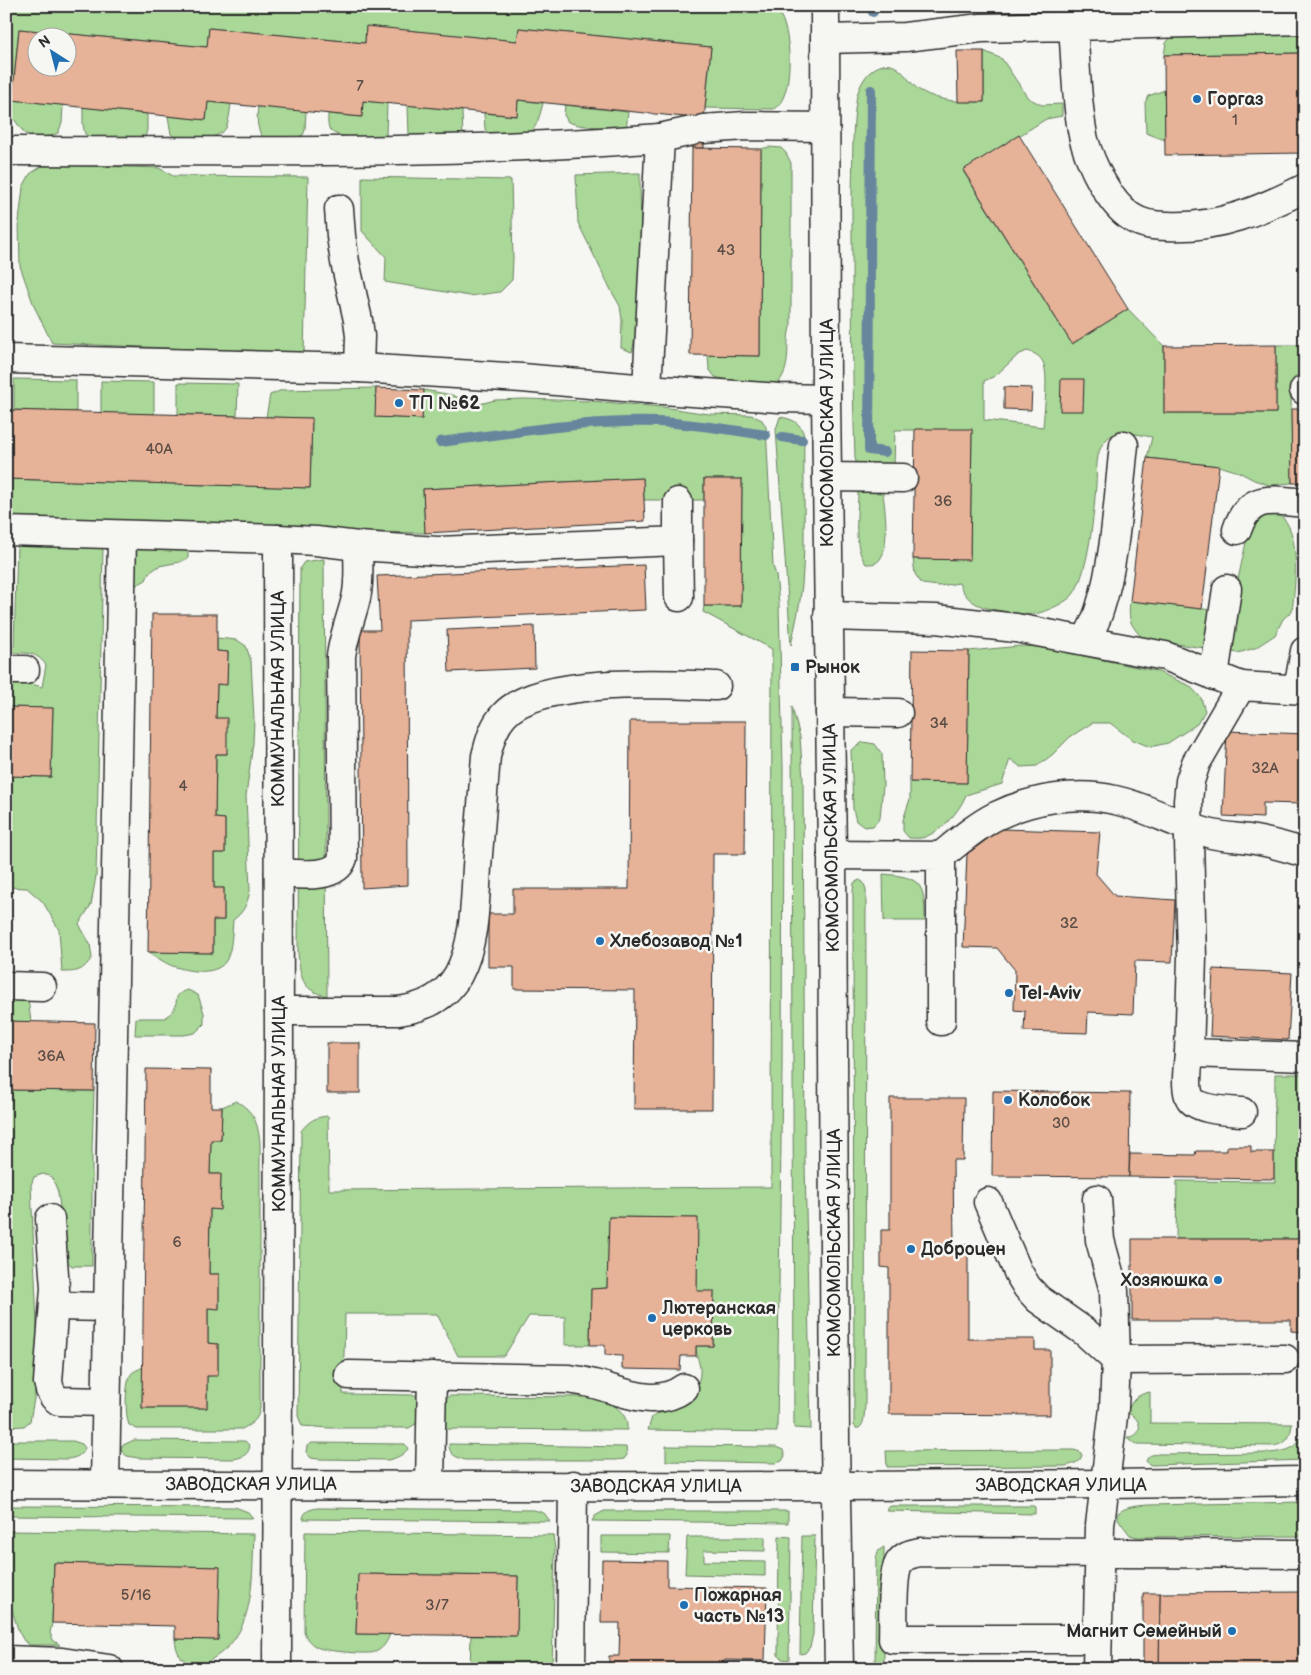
<svg xmlns="http://www.w3.org/2000/svg" width="1311" height="1675" viewBox="0 0 1311 1675" font-family="'Balsamiq Sans',sans-serif">
<rect width="100%" height="100%" fill="#f6f6f2"/>
<filter id="ink" filterUnits="userSpaceOnUse"><feTurbulence type="fractalNoise" baseFrequency=".02" numOctaves="2"/><feDisplacementMap in="SourceGraphic" scale="10" xChannelSelector="R" yChannelSelector="G"/><feConvolveMatrix kernelMatrix="1 2 1 2 8 2 1 2 1" color-interpolation-filters="sRGB"/></filter>
<g filter="url(#ink)">
<g fill="#aad898" stroke="#6a8262" fill-rule="evenodd">
<path d="M6 6H774C792 23 793 80 782 100 781 104 777 106 774 109L705 108 711 47 519 28 517 41 366 27 365 43 209 28 207 47 19 29 12 100 63 105 62 123 58 133 51 136 38 137 25 134 14 119 6 100Z"/>
<path d="M1305 32V53L1164 55 1166 43 1171 37Z"/>
<path d="M984 51 1002 59 1028 98 1042 105 1062 104V116L1046 119 963 171 1072 344 1128 309 1164 346V413H1276V345H1305V371L1296 376 1291 385 1292 483 1269 485 1254 480 1239 472 1219 466 1147 458 1152 437C1138 435 1116 427 1105 441 1095 452 1097 471 1096 485 1094 512 1089 570 1074 593 1069 602 1045 612 1035 614 1025 615 1006 612 997 610 978 607 966 601 959 583L939 586 922 584 915 574 913 559H970L972 430H895L894 468 857 466 855 458C852 370 852 282 852 193 853 166 852 138 855 110 856 104 856 97 858 92 862 80 870 68 883 65 901 61 908 84 921 91 940 102 962 102 984 102ZM1027 351C1034 353 1039 355 1043 362 1049 375 1044 412 1043 427L984 420V381L995 376 1018 355Z"/>
<path d="M1165 90V140L1146 133 1145 103 1148 96Z"/>
<path d="M518 100 543 103C533 144 527 136 488 134L485 129 484 113 516 116Z"/>
<path d="M363 101 387 103 386 137C373 137 338 140 330 130 327 125 328 119 328 114L361 117Z"/>
<path d="M208 102 231 104C230 111 229 121 226 128 220 139 188 143 177 139 175 138 173 136 171 134L168 116 206 120Z"/>
<path d="M408 105 462 111 463 139H415L409 135Z"/>
<path d="M565 105 628 112 626 130 578 125 568 122 564 115Z"/>
<path d="M258 106 306 111 305 130 303 135 295 138H263C256 128 257 118 258 106Z"/>
<path d="M83 107 147 114V130L145 137 137 139 91 138 85 134 83 125Z"/>
<path d="M769 147 781 148 786 153 791 163V324C784 344 793 363 779 382 758 385 736 382 715 377L709 369 708 355 760 356 761 149Z"/>
<path d="M65 165 159 168 173 176 308 177 304 354 52 343 34 306 20 266 19 221 23 187 30 174 42 166Z"/>
<path d="M640 173C640 231 646 295 632 352L621 348 622 320 620 306 612 292 578 223 576 175Z"/>
<path d="M362 177 511 180 513 259 512 280 500 292 470 296 385 282 386 257 362 231Z"/>
<path d="M14 379 76 380V412L14 410Z"/>
<path d="M101 381 154 382V414L101 413Z"/>
<path d="M178 383 238 384 237 416 178 414Z"/>
<path d="M376 388V417L422 419 424 390 452 395 476 405 495 400 523 399 590 401 662 407 709 414 751 415 762 420 766 427 773 566 776 575 779 604 783 768 782 1067 777 1432 648 1430 652 1417C668 1407 700 1394 700 1373 701 1365 696 1357 696 1346H713L714 1292 697 1291V1218L609 1217 607 1288 591 1289 590 1345H565V1317L529 1316 504 1356H458L437 1314H345L343 1394 416 1395 420 1403 419 1422 409 1428H330L302 1426 298 1416 301 1131C309 1121 315 1117 328 1116L329 1190 771 1187 772 649 703 612 704 606H741L742 479H704V500H644L643 478 423 489 425 533 324 531 291 527 6 517V479L310 488 312 418 266 417 270 395 282 390Z"/>
<path d="M780 417C792 419 801 422 804 436 803 486 806 536 802 585 800 606 795 626 791 645L776 429Z"/>
<path d="M864 486 882 489C885 504 890 547 880 559 877 564 872 564 866 564 852 545 858 515 858 492Z"/>
<path d="M1264 514C1271 514 1278 513 1283 518 1301 536 1295 588 1292 611L1283 619 1275 635 1255 648 1238 653 1143 639C1130 624 1128 621 1130 601L1231 612 1248 533 1254 523Z"/>
<path d="M17 544 103 548 96 876 91 905 79 924 90 944 92 958C82 971 79 972 62 972L59 930 43 902 27 888 6 887V776L51 777 53 708 7 707 9 681H21L42 687 46 665C35 650 24 653 6 653V646H14Z"/>
<path d="M136 547 182 548 188 551V558L180 562 159 566 149 573 146 580 135 586Z"/>
<path d="M324 559 327 996C301 990 301 978 298 954L300 568 304 562Z"/>
<path d="M217 638 237 640 246 646 251 661 254 720 253 743 246 796 250 891C247 904 244 912 233 920 232 933 232 948 227 959 219 976 191 972 176 967 167 965 157 957 148 952L213 953V920H224V888H214V853H225V819L215 818 216 754H227L216 718 217 684H227L228 652 217 651Z"/>
<path d="M1021 646 1041 647 1156 671 1190 686 1201 698 1205 711 1197 724 1168 743 1150 747 1131 739 1110 723H1092L1070 737 1052 755 1037 766 1021 767 1010 759 1002 784 966 795C959 812 943 830 925 837 920 839 914 838 909 838L903 831V820L910 799V782L967 783 969 651Z"/>
<path d="M792 707 800 737 803 780 805 1165 811 1429 794 1428Z"/>
<path d="M863 742 875 744 882 754 883 785 880 818 873 826 864 827 856 821 853 809 851 750Z"/>
<path d="M883 874C921 877 925 883 925 921H884Z"/>
<path d="M859 880 863 882 866 889 865 1406C864 1413 865 1424 859 1428H856L854 1425 853 891 854 883Z"/>
<path d="M188 990 198 995 204 1013V1024L195 1033 184 1035H135L136 1018H165C167 1016 173 1012 174 1009 179 999 172 995 188 990Z"/>
<path d="M6 999H28L31 1022 6 1021Z"/>
<path d="M1275 1074H1305V1239H1176L1177 1181 1276 1182 1274 1179Z"/>
<path d="M6 1090 94 1091 92 1149V1266H72L67 1262 58 1192 52 1177 43 1174 34 1177 31 1185 39 1371 30 1421 24 1426 6 1427Z"/>
<path d="M236 1101C254 1111 258 1123 260 1143V1408C258 1420 253 1423 242 1429H137L129 1425C125 1415 125 1386 130 1376 132 1371 138 1370 143 1367L142 1408H207V1376L218 1375V1344L208 1343V1308H219V1274H209L210 1209H220L221 1174H210L211 1140H221L222 1107Z"/>
<path d="M1150 1392V1423L1292 1424C1290 1439 1287 1444 1272 1446L1137 1444 1130 1441 1127 1437C1143 1438 1144 1418 1127 1413 1131 1401 1137 1394 1150 1392Z"/>
<path d="M449 1396 589 1397C606 1399 629 1409 627 1430L442 1429 443 1405Z"/>
<path d="M1305 1429V1460L1151 1465 1146 1462C1148 1454 1152 1455 1159 1454L1269 1453C1290 1451 1296 1449 1305 1429Z"/>
<path d="M134 1440 245 1441 250 1446C248 1455 243 1457 234 1459L138 1458 127 1456 122 1452 121 1446Z"/>
<path d="M6 1441H73L82 1444 85 1448C81 1456 76 1458 67 1459L6 1458Z"/>
<path d="M312 1443 405 1444 408 1449C402 1456 396 1458 388 1460L318 1459 311 1458 306 1452 307 1446Z"/>
<path d="M449 1444 626 1447 627 1455 624 1459 616 1460H465C456 1457 449 1455 449 1444Z"/>
<path d="M666 1446 776 1447 783 1450 785 1456 782 1461 776 1463 666 1461Z"/>
<path d="M1074 1450 1080 1452 1082 1455C1080 1463 1073 1464 1065 1466L887 1467 886 1451Z"/>
<path d="M1305 1502V1536L1137 1537 1130 1535 1118 1519V1513C1127 1506 1137 1506 1148 1505Z"/>
<path d="M6 1506 235 1507 248 1512 253 1518 6 1516Z"/>
<path d="M892 1506H1035V1514L886 1511 888 1507Z"/>
<path d="M318 1508 534 1510 544 1513 550 1521 303 1519C304 1511 310 1509 318 1508Z"/>
<path d="M604 1511H788V1523L592 1521 595 1516Z"/>
<path d="M6 1531 254 1534C252 1574 256 1630 218 1655 209 1661 205 1666 194 1664 180 1662 176 1651 175 1639L218 1640 219 1567 54 1563 52 1623 50 1633 53 1640 60 1645H30L24 1641 19 1632 6 1592Z"/>
<path d="M305 1532 553 1535 555 1549 552 1669H470L471 1636H517L518 1576 358 1574 356 1634H390C387 1642 383 1649 375 1652 368 1655 327 1651 319 1648 311 1645 306 1639 304 1631Z"/>
<path d="M601 1536H670L669 1553 601 1552Z"/>
<path d="M779 1536 791 1537 789 1660 782 1659 778 1655Z"/>
<path d="M802 1536H815L813 1634 810 1647 805 1653 800 1654Z"/>
<path d="M687 1537H765V1551L704 1550V1561L765 1562V1576L685 1574Z"/>
<path d="M884 1547V1669H875L876 1559 878 1551Z"/>
</g>
<g fill="none" stroke-linecap="round" stroke-linejoin="round">
<g stroke="#66869e" stroke-width="10">
<path d="M873 12V6"/>
<path d="M871 90 869 450 885 452"/>
<path d="M782 437 802 440"/>
<path d="M440 442C512 433 584 420 656 422 693 423 730 430 766 435"/>
</g>
</g>
<g fill="#e6b298" stroke="#2b2b2b" fill-rule="evenodd">
<path d="M366 26 517 41 519 28 711 47 704 119 518 100 517 116 363 101 362 117 208 102 206 120 12 100 19 29 207 47 209 28 365 43ZM38 38H68V68H38Z"/>
<path d="M957 51H984V102H958Z"/>
<path d="M1305 53V153L1165 155 1164 55Z"/>
<path d="M692 118 704 119V148H692Z"/>
<path d="M1019 135 1128 309 1072 344 963 170Z"/>
<path d="M692 148 761 149 760 356 690 355Z"/>
<path d="M1276 345V413H1164V346Z"/>
<path d="M1061 379H1084L1083 411H1060Z"/>
<path d="M1004 387 1032 388 1031 410 1004 409Z"/>
<path d="M376 388 424 390 422 419 375 417Z"/>
<path d="M1291 409H1305V483H1292Z"/>
<path d="M6 410 312 418 310 488 6 479Z"/>
<path d="M915 429H972L970 560 913 559Z"/>
<path d="M1147 458 1219 466 1202 609 1130 601Z"/>
<path d="M643 478 645 521 425 533 423 489Z"/>
<path d="M704 479H742L741 606H704Z"/>
<path d="M644 565 646 610 407 620 408 885 362 888 360 630H380L377 576Z"/>
<path d="M152 614H217V651L228 652 227 685 217 684 216 718H227V754H216L215 818 225 819V853H214V888H224V920H213V953L148 952Z"/>
<path d="M534 626 535 668 449 672 447 630Z"/>
<path d="M912 650 969 651 967 783 910 782Z"/>
<path d="M6 707 53 708 51 777 6 776Z"/>
<path d="M630 721H746L745 854H713L712 1109H634L635 990 514 989V967H488V914H513V889H629Z"/>
<path d="M1227 731 1305 734V804L1263 803V818L1223 816Z"/>
<path d="M1001 829 1100 832 1096 874 1115 896 1175 900 1172 962 1135 961 1133 1014 1088 1012 1087 1033 1024 1031 1025 1011 1014 1010 1015 970 997 948 963 947 967 854Z"/>
<path d="M1213 969 1292 973 1288 1040 1210 1036Z"/>
<path d="M6 1021 95 1023 94 1091 6 1090Z"/>
<rect x="327" y="1043" width="33" height="50"/>
<path d="M146 1069 211 1070V1107H222L221 1140H211L210 1174H221L220 1210 210 1209 209 1274H219V1309L208 1308V1343L218 1344V1376H207V1408H142Z"/>
<path d="M993 1091 1130 1093 1129 1177 992 1176Z"/>
<path d="M890 1098H964L963 1160H953L954 1245H968V1339H1035V1350H1050V1415L889 1414V1268L881 1267V1230H890Z"/>
<path d="M1227 1146H1251V1152H1274V1179L1129 1177 1130 1154 1195 1155 1196 1151H1227Z"/>
<path d="M609 1217 698 1218 697 1291H714L713 1346H696V1356H681L680 1370 622 1369V1356L605 1355V1345H590L591 1289 607 1288Z"/>
<path d="M1132 1239H1305V1332L1291 1331V1320H1132Z"/>
<path d="M602 1560 667 1561V1586L767 1588 765 1661 725 1660V1669H609V1656H619L620 1623H601Z"/>
<path d="M54 1563 220 1567 218 1640 175 1639V1626L52 1623Z"/>
<path d="M358 1574 518 1576 517 1636 356 1634Z"/>
<path d="M1305 1592V1669H1159L1160 1593Z"/>
<path d="M1143 1593H1160L1159 1669H1143Z"/>
</g>
<g fill="none" stroke-linecap="round" stroke-linejoin="round">
<defs>
<g id="minor">
<path d="M825 6 826 399 832 855 835 1441 839 1669"/>
<path d="M1073 26 1305 20"/>
<path d="M825 39 905 37 981 28 1073 26C1076 63 1076 104 1084 140 1091 164 1109 203 1131 217 1141 224 1155 226 1167 226 1217 229 1261 210 1305 188"/>
<path d="M704 129 745 126 825 127"/>
<path d="M660 138 692 131"/>
<path d="M6 151C224 151 443 155 660 138L647 389 780 398 826 399"/>
<path d="M339 209 341 236 345 262 358 320 360 336 359 368"/>
<path d="M6 359 359 368 522 378 647 389"/>
<path d="M1304 390H1305"/>
<path d="M827 477 903 478"/>
<path d="M1237 530C1249 493 1273 500 1305 503"/>
<path d="M6 531 278 539 316 541 358 546"/>
<path d="M678 541 679 597"/>
<path d="M828 616 936 619 1016 628 1165 656 1241 686"/>
<path d="M1086 640C1091 630 1097 619 1100 608 1116 558 1118 498 1124 445"/>
<path d="M6 670H25"/>
<path d="M1214 676 1227 589"/>
<path d="M1298 689 1305 651"/>
<path d="M1305 690 1241 686 1196 763 1190 781 1188 801 1192 958 1189 1053 1305 1057"/>
<path d="M830 712 898 713"/>
<path d="M832 855 941 856V1021"/>
<path d="M941 856C958 842 976 826 996 816 1031 799 1076 791 1115 800 1147 807 1176 825 1208 833 1221 837 1236 837 1249 839 1269 842 1286 847 1305 853"/>
<path d="M279 873C297 874 336 880 343 858L341 656C344 634 351 619 356 598 360 581 358 563 358 546L438 551 678 541V502"/>
<path d="M6 986 42 987"/>
<path d="M279 1011H398C423 1008 445 998 458 975 475 944 475 902 477 867 480 830 483 793 486 756 490 741 493 727 504 715 538 677 668 684 716 686"/>
<path d="M1189 1053C1188 1065 1185 1085 1189 1096 1193 1110 1229 1111 1242 1112"/>
<path d="M988 1202 1018 1272 1027 1287 1038 1299 1085 1332 1116 1360 1285 1359"/>
<path d="M50 1219 55 1288 48 1382 50 1390 54 1397 59 1401 106 1402"/>
<path d="M55 1306 108 1307"/>
<path d="M349 1375 568 1379C578 1380 588 1382 598 1385 626 1393 657 1408 684 1388"/>
<path d="M6 1484C439 1486 872 1489 1305 1481"/>
<path d="M105 1484 122 535"/>
<path d="M430 1485 432 1376"/>
<path d="M1097 1639H893C894 1622 891 1577 899 1563 904 1555 911 1554 920 1552L1305 1554"/>
<path d="M6 1660 62 1662 109 1669"/>
<path d="M277 1669 279 1048 278 539"/>
<path d="M571 1669 573 1485"/>
<path d="M1097 1669 1100 1525 1114 1408 1116 1360 1114 1291 1100 1240 1097 1199"/>
</g>
</defs>
<use href="#minor" stroke="#2b2b2b" stroke-width="31"/>
<use href="#minor" stroke="#f6f6f2" stroke-width="28"/>
</g>
</g>
<g fill="#1f6fb2" stroke="#f6f6f2" stroke-width="2">
<circle cx="1197" cy="99" r="5"/>
<circle cx="399" cy="403" r="5"/>
<rect x="790" y="662" width="10" height="10" rx="2.5"/>
<circle cx="600" cy="941" r="5"/>
<circle cx="1009" cy="993" r="5"/>
<circle cx="1008" cy="1100" r="5"/>
<circle cx="911" cy="1249" r="5"/>
<circle cx="1218" cy="1280" r="5"/>
<circle cx="652" cy="1318" r="5"/>
<circle cx="684" cy="1605" r="5"/>
<circle cx="1232" cy="1631" r="5"/>
</g>
<g text-anchor="middle" stroke-width="5" stroke-linejoin="round" paint-order="stroke">
<g font-size="15" fill="#5a4d46">
<text x="360" y="91">7</text>
<text x="1235" y="125">1</text>
<text x="726" y="255">43</text>
<text x="159" y="454">40А</text>
<text x="943" y="506">36</text>
<text x="939" y="728">34</text>
<text x="1265" y="773">32А</text>
<text x="183" y="791">4</text>
<text x="1069" y="928">32</text>
<text x="51" y="1061">36А</text>
<text x="1061" y="1128">30</text>
<text x="177" y="1247">6</text>
<text x="136" y="1600">5/16</text>
<text x="437" y="1610">3/7</text>
</g>
<g font-size="18" font-weight="bold" fill="#2b2b2b" stroke="#f6f6f2" text-anchor="start">
<text x="1207" y="105">Горгаз</text>
<text x="409" y="409">ТП №62</text>
<text x="805" y="673">Рынок</text>
<text x="610" y="947">Хлебозавод №1</text>
<text x="1019" y="999">Tel-Aviv</text>
<text x="1018" y="1106">Колобок</text>
<text x="921" y="1255">Доброцен</text>
<text x="1208" y="1286" text-anchor="end">Хозяюшка</text>
<text x="662" y="1314">Лютеранская<tspan x="662" dy="21">церковь</tspan></text>
<text x="694" y="1601">Пожарная<tspan x="694" dy="21">часть №13</tspan></text>
<text x="1222" y="1637" text-anchor="end">Магнит Семейный</text>
</g>
<g font-size="18" fill="#2b2b2b" stroke="#f6f6f2">
<text transform="translate(827 433) rotate(-90)" y="6">КОМСОМОЛЬСКАЯ УЛИЦА</text>
<text transform="translate(278 699) rotate(-90)" y="6">КОММУНАЛЬНАЯ УЛИЦА</text>
<text transform="translate(831 838) rotate(-91)" y="6">КОМСОМОЛЬСКАЯ УЛИЦА</text>
<text transform="translate(279 1104) rotate(-90)" y="6">КОММУНАЛЬНАЯ УЛИЦА</text>
<text transform="translate(834 1243) rotate(-90)" y="6">КОМСОМОЛЬСКАЯ УЛИЦА</text>
<text x="251" y="1490">ЗАВОДСКАЯ УЛИЦА</text>
<text x="1061" y="1491">ЗАВОДСКАЯ УЛИЦА</text>
<text x="656" y="1492">ЗАВОДСКАЯ УЛИЦА</text>
</g>
</g>
<rect width="1311" height="1675" fill="none" stroke="#f6f6f2" stroke-width="25"/>
<rect x="12" y="12" width="1286" height="1650" fill="none" stroke="#2b2b2b" stroke-width="2" filter="url(#ink)"/>
<g transform="translate(52 52) rotate(324)"><circle r="24" fill="#f6f6f2" stroke="#a5a5a2"/>
<path d="M0-4L9 19L0 12L-9 19Z" fill="#1f6fb2"/>
<text y="-8" font-size="14" font-weight="bold" text-anchor="middle" fill="#2b2b2b">N</text>
</g>
</svg>
